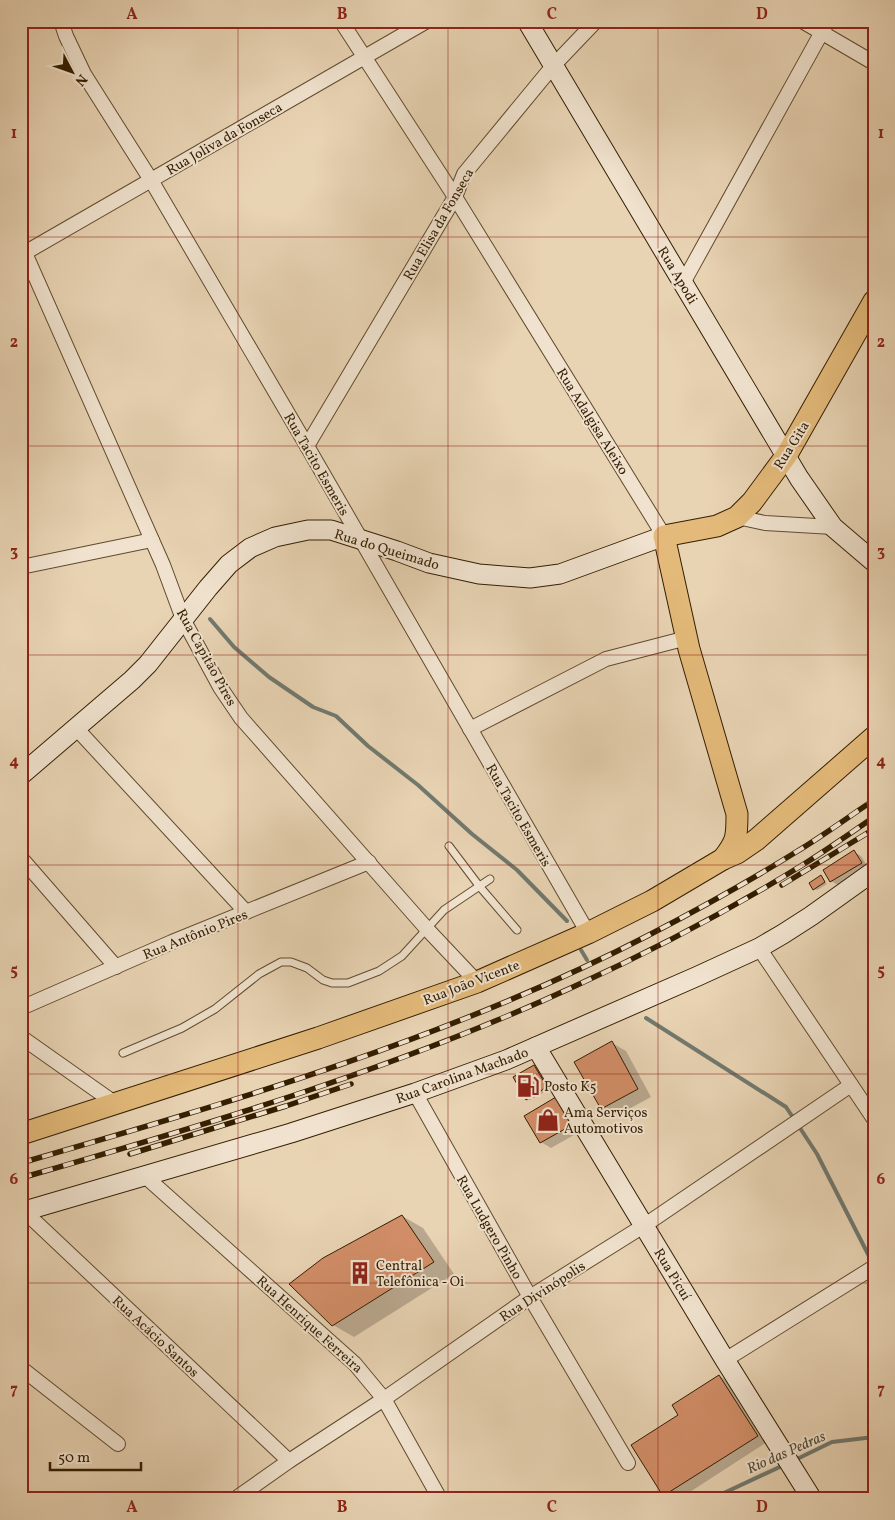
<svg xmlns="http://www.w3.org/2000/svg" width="895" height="1520" viewBox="0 0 895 1520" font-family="Vollkorn,serif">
<rect width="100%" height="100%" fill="#e8d3b3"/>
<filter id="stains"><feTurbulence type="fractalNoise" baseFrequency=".004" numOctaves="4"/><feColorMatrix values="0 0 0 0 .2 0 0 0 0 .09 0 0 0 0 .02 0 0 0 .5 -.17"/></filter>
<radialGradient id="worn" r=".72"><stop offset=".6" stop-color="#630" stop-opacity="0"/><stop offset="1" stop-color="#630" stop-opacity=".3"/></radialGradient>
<g fill="#0003">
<path d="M854 852 861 856 868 867 838 885 831 881 825 870Z"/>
<path d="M821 877 827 884 817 890 814 889Z"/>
<path d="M612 1043 626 1051 651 1097 616 1116 602 1108Z"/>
<path d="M534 1066 537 1068 550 1089 530 1100 527 1099Z"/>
<path d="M556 1098 581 1131 551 1148 541 1142Z"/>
<path d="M402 1216 423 1228 454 1274 354 1337 333 1325Z"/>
<path d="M719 1376 730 1382 767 1442 679 1499H670L664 1496 633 1445 680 1415Z"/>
</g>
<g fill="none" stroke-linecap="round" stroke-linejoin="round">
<g stroke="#71796e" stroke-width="4">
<path d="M210 619 234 647 269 677 313 707 336 716 368 746 418 785 472 834 517 870 567 921"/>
<path d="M581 950 587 960"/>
<path d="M646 1018 786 1107 794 1119"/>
<path d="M798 1125 817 1154 873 1264"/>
<path d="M795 1460 832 1442 874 1437"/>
<path d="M711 1499 784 1465"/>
</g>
</g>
<g fill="#d28e68" stroke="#331e00">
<path d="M854 850 862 863 830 882 823 870Z"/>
<path d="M821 875 825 882 813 890 809 883Z"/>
<path d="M612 1041 638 1089 601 1109 574 1062Z"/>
<path d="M534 1065 547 1087 526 1100 513 1077Z"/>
<path d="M556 1097 572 1125 540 1143 524 1116Z"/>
<path d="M402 1215 434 1262 332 1326 289 1284 323 1258Z"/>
<path d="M719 1375 758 1436 663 1496 631 1445 678 1415 672 1405Z"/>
</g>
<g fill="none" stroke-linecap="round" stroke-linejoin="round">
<defs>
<g id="lane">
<path d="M449 846 480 887 517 930"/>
<path d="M123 1053 182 1028 215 1009 259 974 281 962H291L307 968 323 980 332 983H348L379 971 402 956 444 910 490 879"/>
</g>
<g id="street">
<path d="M61 21 66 36 84 74 151 180 307 446 588 933"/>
<path d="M341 21 455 197 664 536"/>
<path d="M802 21 874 63"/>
<path d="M21 244 163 565 183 619 220 687 241 718 427 929 477 982"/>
<path d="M21 255 427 21"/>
<path d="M683 283 828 21"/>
<path d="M307 446 455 197 464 174 553 66 596 21"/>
<path d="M737 517 765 523 833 527"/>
<path d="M21 567 152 540"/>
<path d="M76 728 246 912"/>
<path d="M470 729 606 659 687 638"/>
<path d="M21 858 116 967"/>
<path d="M759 948 874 1119"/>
<path d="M21 1008 172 942 369 862"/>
<path d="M21 1037 116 1104"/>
<path d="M415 1093 530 1297 628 1463"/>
<path d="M146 1177 355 1364 384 1399 440 1499"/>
<path d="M24 1211 289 1461"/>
<path d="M725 1360 874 1267"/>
<path d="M21 1368 118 1444"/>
<path d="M235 1499 289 1461 384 1399 530 1297 645 1225 851 1085"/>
</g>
<g id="secondary">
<path d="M527 21 799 478 833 527 874 562"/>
<path d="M21 775 132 680 148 664 208 588 229 564 250 548 275 537 308 530H331L397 551 429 563 479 574 530 578 560 574 664 536"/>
<path d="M536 1047 725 1360 812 1499"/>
<path d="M21 1212 291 1133 415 1093 506 1060 698 976 759 948 783 934 811 916 874 871"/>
</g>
<g id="primary">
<path d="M723 859C737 841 737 837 737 814L689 649 664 536 717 526 737 517 752 502 786 456 874 301"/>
<path d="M21 1134 318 1038 477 982 588 933 652 901 723 859 737 853 756 840 874 737"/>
</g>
</defs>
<use href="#lane" stroke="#604b2d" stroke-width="9"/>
<use href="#street" stroke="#604b2d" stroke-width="16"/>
<use href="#secondary" stroke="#331e00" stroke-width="21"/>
<use href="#primary" stroke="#331e00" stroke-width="23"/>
<use href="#lane" stroke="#f0e2ce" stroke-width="7"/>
<use href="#street" stroke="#f0e2ce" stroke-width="14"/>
<use href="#secondary" stroke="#f0e2ce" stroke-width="19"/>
<use href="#primary" stroke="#e4ba7a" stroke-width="21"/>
<defs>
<g id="rail">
<path d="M782 885 874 829"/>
<path d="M130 1154 286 1106 351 1084"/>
<path d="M21 1163C235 1101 451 1038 649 935 699 909 748 882 796 852 823 836 848 817 874 800"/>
<path d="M21 1178C208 1124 396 1069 573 987 652 951 730 910 804 864 828 849 851 833 874 817"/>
</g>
</defs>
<use href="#rail" stroke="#331e00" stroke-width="5.5"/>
<use href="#rail" stroke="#f0e2ce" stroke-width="4" stroke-dasharray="11" stroke-linecap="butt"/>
</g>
<path fill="none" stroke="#8f2418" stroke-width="1" stroke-opacity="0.55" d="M238 21V1499M448 21V1499M658 21V1499M21 237H874M21 446H874M21 655H874M21 865H874M21 1074H874M21 1283H874"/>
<defs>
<symbol id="fuel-bare" viewBox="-9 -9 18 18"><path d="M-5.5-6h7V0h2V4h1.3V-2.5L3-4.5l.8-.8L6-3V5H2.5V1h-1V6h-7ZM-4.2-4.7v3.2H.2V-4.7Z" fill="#8f2418" stroke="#f0e2ce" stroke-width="2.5" paint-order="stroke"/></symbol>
<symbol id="shop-bare" viewBox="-9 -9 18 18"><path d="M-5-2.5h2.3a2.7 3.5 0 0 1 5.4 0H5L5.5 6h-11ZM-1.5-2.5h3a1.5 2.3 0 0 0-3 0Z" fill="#8f2418" stroke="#f0e2ce" stroke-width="2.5" paint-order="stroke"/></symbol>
<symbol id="building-bare" viewBox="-9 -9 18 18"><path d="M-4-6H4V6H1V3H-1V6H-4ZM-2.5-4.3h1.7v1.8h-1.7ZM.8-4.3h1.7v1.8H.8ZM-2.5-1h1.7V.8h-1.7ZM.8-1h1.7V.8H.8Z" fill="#8f2418" stroke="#f0e2ce" stroke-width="2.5" paint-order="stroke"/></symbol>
</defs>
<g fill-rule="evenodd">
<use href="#fuel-bare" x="512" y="1070" width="32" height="32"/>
<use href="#shop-bare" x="532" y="1104" width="32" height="32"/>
<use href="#building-bare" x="344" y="1257" width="32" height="32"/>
</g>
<g text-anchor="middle" stroke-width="4" stroke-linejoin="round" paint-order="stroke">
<g font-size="14" fill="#331e00" stroke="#f0e2ce">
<text transform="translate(224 138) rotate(-30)" y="5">Rua Joliva da Fonseca</text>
<text transform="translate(438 224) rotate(-60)" y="5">Rua Elisa da Fonseca</text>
<text transform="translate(678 275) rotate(59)" y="5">Rua Apodi</text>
<text transform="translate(593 421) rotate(58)" y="5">Rua Adalgisa Aleixo</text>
<text transform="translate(791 445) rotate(-58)" y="5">Rua Gita</text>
<text transform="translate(317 464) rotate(60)" y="5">Rua Tacito Esmeris</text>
<text transform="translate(387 549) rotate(17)" y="5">Rua do Queimado</text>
<text transform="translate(207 657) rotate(61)" y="5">Rua Capitão Pires</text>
<text transform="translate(519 815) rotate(60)" y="5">Rua Tacito Esmeris</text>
<text transform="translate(195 934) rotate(-22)" y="5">Rua Antônio Pires</text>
<text transform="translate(471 982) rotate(-21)" y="5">Rua João Vicente</text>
<text transform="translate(462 1075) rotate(-20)" y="5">Rua Carolina Machado</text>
<text transform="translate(490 1227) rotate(60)" y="5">Rua Ludgero Pinho</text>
<text transform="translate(673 1274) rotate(59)" y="5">Rua Picuí</text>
<text transform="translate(542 1291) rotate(-33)" y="5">Rua Divinópolis</text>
<text transform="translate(310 1324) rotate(42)" y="5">Rua Henrique Ferreira</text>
<text transform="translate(156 1336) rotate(43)" y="5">Rua Acácio Santos</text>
</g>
<g font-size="14" fill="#331e00" stroke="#f0e2ce" text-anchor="start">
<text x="544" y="1091">Posto K5</text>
<text x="564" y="1117">Ama Serviços<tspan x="564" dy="16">Automotivos</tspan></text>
<text x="376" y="1270">Central<tspan x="376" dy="16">Telefônica - Oi</tspan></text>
</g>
<g font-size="15" font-style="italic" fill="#524c37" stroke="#f0e2ce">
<text transform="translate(786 1452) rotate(-24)" y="5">Rio das Pedras</text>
</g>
</g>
<rect width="895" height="1520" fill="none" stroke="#e8d3b3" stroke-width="55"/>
<g transform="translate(72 72) rotate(131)" stroke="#f0e2ce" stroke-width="4" paint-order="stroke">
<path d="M0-4L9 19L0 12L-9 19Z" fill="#331e00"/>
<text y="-8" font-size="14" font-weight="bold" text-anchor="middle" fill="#331e00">N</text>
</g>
<path d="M50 1462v8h91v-8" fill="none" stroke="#331e00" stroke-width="2.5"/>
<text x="58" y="1462" font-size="15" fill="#331e00" stroke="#f0e2ce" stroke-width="4" paint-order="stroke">50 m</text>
<rect x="28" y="28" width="840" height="1464" fill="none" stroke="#8f2418" stroke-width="2"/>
<g font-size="16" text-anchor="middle" font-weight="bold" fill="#8f2418">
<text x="132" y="19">A</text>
<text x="342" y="19">B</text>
<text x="552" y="19">C</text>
<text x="762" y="19">D</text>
<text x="14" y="138">1</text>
<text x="881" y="138">1</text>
<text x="14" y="347">2</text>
<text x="881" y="347">2</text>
<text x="14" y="556">3</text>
<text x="881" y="556">3</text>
<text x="14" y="766">4</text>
<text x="881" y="766">4</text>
<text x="14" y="975">5</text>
<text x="881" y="975">5</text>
<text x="14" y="1184">6</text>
<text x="881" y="1184">6</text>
<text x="14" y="1394">7</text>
<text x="881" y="1394">7</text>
<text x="132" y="1512">A</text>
<text x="342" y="1512">B</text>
<text x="552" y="1512">C</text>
<text x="762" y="1512">D</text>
</g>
<rect width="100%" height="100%" filter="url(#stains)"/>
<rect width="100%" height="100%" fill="url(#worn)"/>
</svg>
